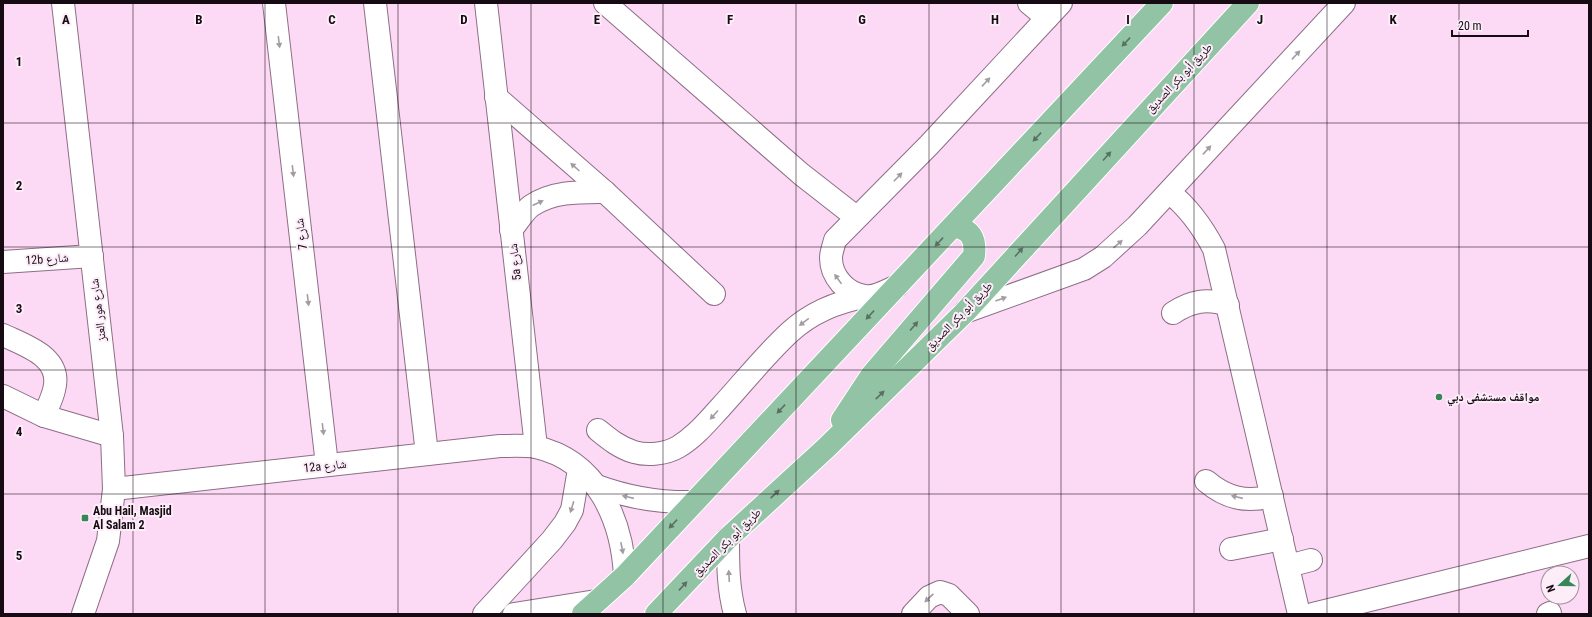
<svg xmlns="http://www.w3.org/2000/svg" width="1592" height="617" viewBox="0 0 1592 617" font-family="'Roboto Condensed','Noto Naskh Arabic',sans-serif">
<rect width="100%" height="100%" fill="#fcd9f4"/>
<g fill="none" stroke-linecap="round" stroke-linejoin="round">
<defs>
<g id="minor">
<path d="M63 3 112 436 114 489 108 541 83 614"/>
<path d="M274 3 327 465"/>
<path d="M375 3 427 454"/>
<path d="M486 3 536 447"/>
<path d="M605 3 801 174 856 217"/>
<path d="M1029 3 1047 18"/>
<path d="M496 97 605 192 714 294"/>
<path d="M1169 192C1189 208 1202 226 1214 249L1299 614"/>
<path d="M511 230C517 223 524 211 531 206 553 191 580 192 605 192"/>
<path d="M3 262 92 256"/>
<path d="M897 286C888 290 874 298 865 296 846 294 831 276 831 258 831 252 834 245 835 240L929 145 1061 3"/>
<path d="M965 312 1084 269 1103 257 1137 226 1344 3"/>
<path d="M1173 313C1191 301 1207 298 1228 305"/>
<path d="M3 335C26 346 63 357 54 390 52 399 47 408 44 416"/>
<path d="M3 396 44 416 112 436"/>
<path d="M598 430C609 439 620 448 634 452 647 456 666 454 678 447 695 437 707 422 720 408 743 383 765 355 790 332 812 312 836 302 865 297"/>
<path d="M1206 481C1226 498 1246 503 1272 496"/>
<path d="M597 486C630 498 659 503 694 502"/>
<path d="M114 489 500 446C511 446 524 445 536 447 597 461 622 519 625 576"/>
<path d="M728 538C728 564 728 589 735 614"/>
<path d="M1231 549 1282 539"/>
<path d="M1288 566 1311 560"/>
<path d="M484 614 552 540 565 523 572 510 579 469"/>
<path d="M514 614 596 601"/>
<path d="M913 614 929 597 940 592 949 595 968 614"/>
<path d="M1313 614 1589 546"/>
<path d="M1548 614 1550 613"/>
</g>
<g id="major">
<path d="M842 420 871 376 974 256C976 238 971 230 954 226"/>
<path d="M583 614 625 576 1162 3"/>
<path d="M656 614 728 538 826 448 965 312 1248 3"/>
</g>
</defs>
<use href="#minor" stroke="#8d6e86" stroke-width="24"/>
<use href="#major" stroke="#fff" stroke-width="24"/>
<use href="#minor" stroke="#fff" stroke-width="22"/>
<use href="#major" stroke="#91c3a4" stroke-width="22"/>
</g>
<defs><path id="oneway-solid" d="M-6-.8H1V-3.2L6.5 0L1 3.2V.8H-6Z"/></defs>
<g fill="#a29da1">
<use href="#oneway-solid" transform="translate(279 42) rotate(83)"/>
<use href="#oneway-solid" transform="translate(1296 55) rotate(-47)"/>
<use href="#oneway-solid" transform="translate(986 82) rotate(-47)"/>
<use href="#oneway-solid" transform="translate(1207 150) rotate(-47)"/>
<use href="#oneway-solid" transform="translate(575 167) rotate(-138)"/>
<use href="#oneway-solid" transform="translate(293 171) rotate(83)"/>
<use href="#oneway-solid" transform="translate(898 177) rotate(-46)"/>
<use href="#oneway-solid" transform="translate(538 203) rotate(-25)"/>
<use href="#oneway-solid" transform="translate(1118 244) rotate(-41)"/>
<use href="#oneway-solid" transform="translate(838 279) rotate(-126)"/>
<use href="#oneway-solid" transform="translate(1001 299) rotate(-20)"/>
<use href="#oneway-solid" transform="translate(308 300) rotate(83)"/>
<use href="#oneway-solid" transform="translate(804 322) rotate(143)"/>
<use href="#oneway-solid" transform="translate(714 415) rotate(132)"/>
<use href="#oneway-solid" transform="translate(323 429) rotate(83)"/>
<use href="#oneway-solid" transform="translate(628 497) rotate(-167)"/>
<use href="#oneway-solid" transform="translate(1237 497) rotate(-167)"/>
<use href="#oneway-solid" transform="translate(572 507) rotate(107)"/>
<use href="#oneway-solid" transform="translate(622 548) rotate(79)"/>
<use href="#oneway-solid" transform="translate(729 576) rotate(-93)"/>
<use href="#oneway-solid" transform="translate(929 598) rotate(137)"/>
</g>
<g fill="#5a7063">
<use href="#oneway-solid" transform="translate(1126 42) rotate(133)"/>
<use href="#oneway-solid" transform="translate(1037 137) rotate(133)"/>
<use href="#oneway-solid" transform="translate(1107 156) rotate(-48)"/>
<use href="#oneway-solid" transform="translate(939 242) rotate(133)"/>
<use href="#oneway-solid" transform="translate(1019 252) rotate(-48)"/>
<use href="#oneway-solid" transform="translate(870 315) rotate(133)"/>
<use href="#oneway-solid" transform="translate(914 326) rotate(-49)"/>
<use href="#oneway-solid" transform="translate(880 395) rotate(-44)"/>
<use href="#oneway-solid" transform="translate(781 409) rotate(133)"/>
<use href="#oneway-solid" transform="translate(775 494) rotate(-43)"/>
<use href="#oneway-solid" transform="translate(673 524) rotate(133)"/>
<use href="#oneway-solid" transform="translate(683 586) rotate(-47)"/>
</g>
<path fill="none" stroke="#160a13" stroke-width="1" stroke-opacity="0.55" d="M133 3V614M265 3V614M398 3V614M531 3V614M663 3V614M796 3V614M929 3V614M1061 3V614M1194 3V614M1327 3V614M1459 3V614M3 123H1589M3 247H1589M3 370H1589M3 494H1589"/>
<g fill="#378656" stroke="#fcedf8" stroke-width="1.5">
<circle cx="1439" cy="397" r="4"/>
<rect x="81" y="514" width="8" height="8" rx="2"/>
</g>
<g text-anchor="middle" stroke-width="4" stroke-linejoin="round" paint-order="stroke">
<g font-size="12" fill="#160a13" stroke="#fcedf8">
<text transform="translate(1179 78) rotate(-47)" y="4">طريق أبو بكر الصديق</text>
<text transform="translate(301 234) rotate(-97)" y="4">شارع 7</text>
<text transform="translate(47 259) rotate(-4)" y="4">12b شارع</text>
<text transform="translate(515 262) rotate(-96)" y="4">5a شارع</text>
<text transform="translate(98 310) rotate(-97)" y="4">شارع هور العنز</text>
<text transform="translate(959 316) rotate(-46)" y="4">طريق أبو بكر الصديق</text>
<text transform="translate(325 466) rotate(-6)" y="4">12a شارع</text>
<text transform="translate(727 542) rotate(-45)" y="4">طريق أبو بكر الصديق</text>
</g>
<g font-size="12" font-weight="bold" fill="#160a13" stroke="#fcedf8" text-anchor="start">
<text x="1447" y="401">مواقف مستشفى دبي</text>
<text x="93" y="515">Abu Hail, Masjid<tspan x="93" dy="14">Al Salam 2</tspan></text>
</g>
</g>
<g font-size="13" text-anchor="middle" font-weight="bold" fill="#160a13" stroke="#fcedf8" stroke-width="4" stroke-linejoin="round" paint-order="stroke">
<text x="66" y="24">A</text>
<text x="199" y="24">B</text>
<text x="332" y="24">C</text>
<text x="464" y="24">D</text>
<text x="597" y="24">E</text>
<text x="730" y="24">F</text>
<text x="862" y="24">G</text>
<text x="995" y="24">H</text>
<text x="1128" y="24">I</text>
<text x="1260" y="24">J</text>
<text x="1393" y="24">K</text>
<text x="19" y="66">1</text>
<text x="19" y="190">2</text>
<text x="19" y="313">3</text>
<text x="19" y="436">4</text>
<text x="19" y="560">5</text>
</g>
<rect width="1592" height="617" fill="none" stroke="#160a13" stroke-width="8"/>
<g transform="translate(1560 585) rotate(249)"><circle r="19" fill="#fcedf8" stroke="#a0929c"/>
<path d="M0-3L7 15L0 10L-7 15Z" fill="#378656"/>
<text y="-6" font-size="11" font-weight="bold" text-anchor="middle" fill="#160a13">N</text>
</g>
<path d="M1452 30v6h76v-6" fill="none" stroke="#160a13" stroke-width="2"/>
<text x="1458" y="30" font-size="12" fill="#160a13" stroke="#fcedf8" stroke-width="3" paint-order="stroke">20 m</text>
</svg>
